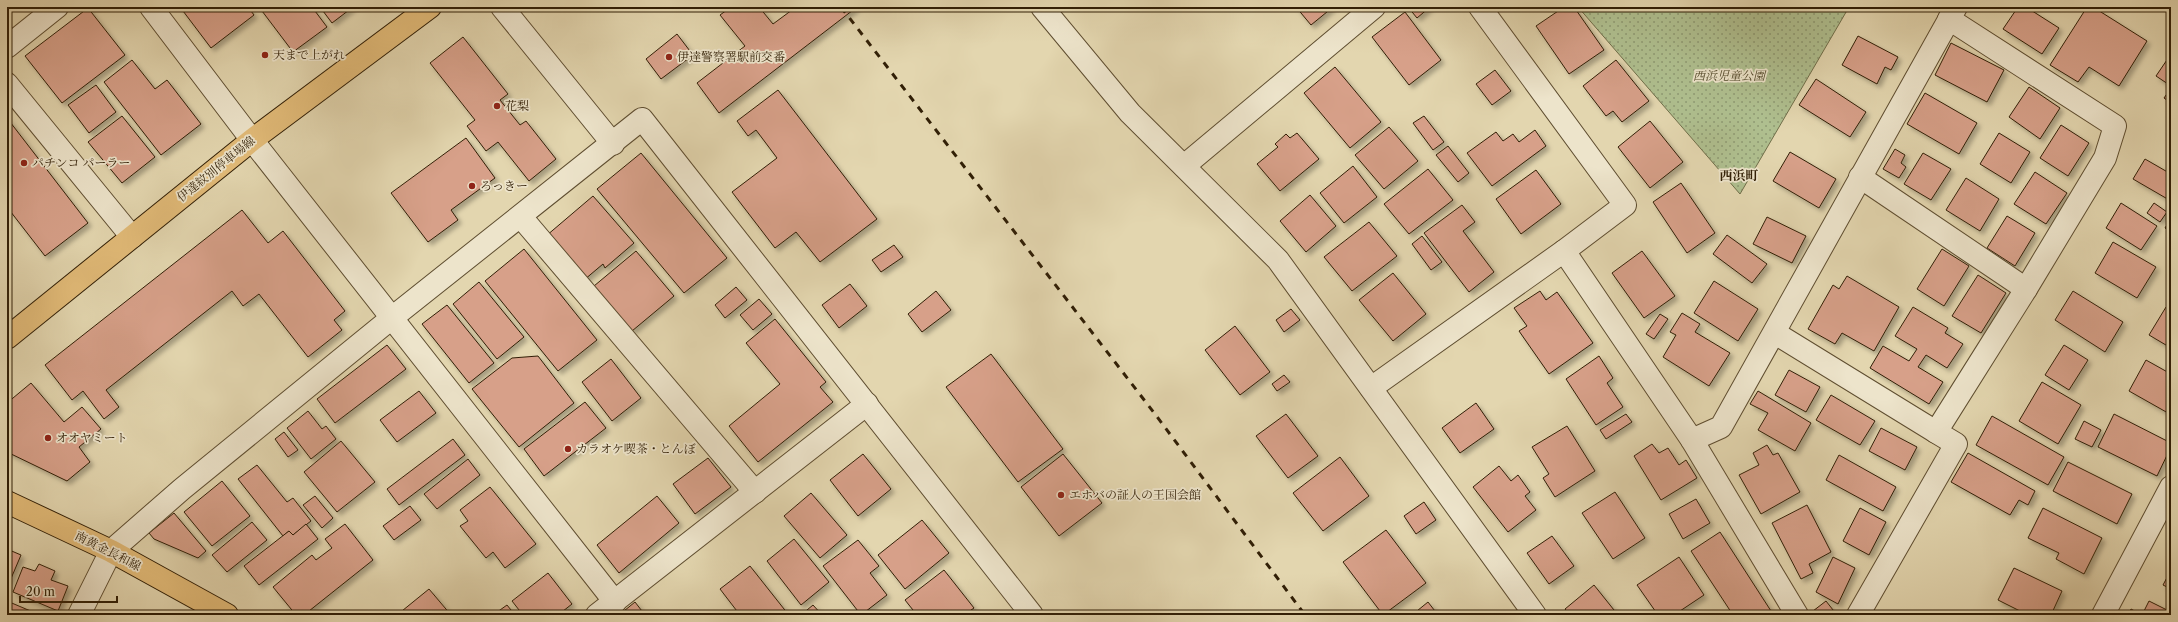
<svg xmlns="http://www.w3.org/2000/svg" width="2178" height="622" viewBox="0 0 2178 622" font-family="'Libre Caslon Text','Noto Serif JP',serif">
<defs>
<pattern id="park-dots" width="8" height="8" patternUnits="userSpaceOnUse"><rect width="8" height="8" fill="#afbf8f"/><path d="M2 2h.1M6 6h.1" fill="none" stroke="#8f9b73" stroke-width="1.8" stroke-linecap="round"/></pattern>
<filter id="shadow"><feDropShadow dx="3.5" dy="3.5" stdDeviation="2" flood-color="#0004"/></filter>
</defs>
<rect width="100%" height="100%" fill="#e3d6af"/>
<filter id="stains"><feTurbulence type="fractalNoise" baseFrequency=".005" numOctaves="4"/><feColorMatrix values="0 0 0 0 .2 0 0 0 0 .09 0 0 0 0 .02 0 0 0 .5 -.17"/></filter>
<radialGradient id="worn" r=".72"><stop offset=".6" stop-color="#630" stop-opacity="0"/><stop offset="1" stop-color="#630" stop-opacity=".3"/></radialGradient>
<path fill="url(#park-dots)" stroke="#706f4a" d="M1578 7H1849L1740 194Z"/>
<g fill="#d7a089" stroke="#311f06" filter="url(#shadow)">
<path d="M180 7H248L254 15 211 48Z"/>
<path d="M259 7H312L327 27 293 52Z"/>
<path d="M320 7H353L332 23Z"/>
<path d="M731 7H759L773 24 796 7H857L719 113 697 83 745 46 720 15Z"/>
<path d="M1296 7H1333L1311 25Z"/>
<path d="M1408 7H1430L1417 18Z"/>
<path d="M1564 7H1574L1604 50 1569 74 1536 26Z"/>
<path d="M2018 7H2026L2059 28 2042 54 2003 29Z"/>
<path d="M2087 7H2093L2147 41 2119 86 2089 67 2078 82 2050 65Z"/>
<path d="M88 8 125 55 62 103 25 56Z"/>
<path d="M1405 12 1441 60 1409 85 1372 37Z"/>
<path d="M677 34 693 55 661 79 646 59Z"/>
<path d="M1858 36 1898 57 1891 70 1885 67 1877 84 1842 65Z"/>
<path d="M463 37 508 94 500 100 520 125 526 121 556 159 529 181 498 142 486 151 467 126 475 120 430 63Z"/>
<path d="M1951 43 2004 70 1987 102 1935 75Z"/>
<path d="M2171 54V86L2156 76Z"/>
<path d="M132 60 155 89 167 80 201 124 161 155 104 82Z"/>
<path d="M1616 60 1649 101 1622 122 1613 111 1606 116 1583 86Z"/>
<path d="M1335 67 1381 122 1350 148 1304 93Z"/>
<path d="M1495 70 1511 91 1492 105 1476 84Z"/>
<path d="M1816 79 1866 112 1850 137 1799 105Z"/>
<path d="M96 85 116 112 89 133 68 105Z"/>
<path d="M2029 87 2060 108 2040 139 2009 117Z"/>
<path d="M2171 88V103L2164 98Z"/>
<path d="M778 90 877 219 820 262 796 232 775 248 732 192 777 158 756 130 748 136 737 121Z"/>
<path d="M1925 93 1977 123 1959 154 1907 124Z"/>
<path d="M122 116 155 157 122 183 88 142Z"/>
<path d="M1424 116 1444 142 1433 150 1413 123Z"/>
<path d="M7 118 88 223 45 256 7 207Z"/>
<path d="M1650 121 1683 162 1650 188 1618 147Z"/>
<path d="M2061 125 2089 143 2068 176 2040 158Z"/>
<path d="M1389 127 1418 161 1384 189 1355 155Z"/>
<path d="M1535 130 1546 146 1492 186 1467 153 1496 132 1503 141 1513 134 1519 142Z"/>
<path d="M1297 133 1319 159 1280 191 1257 164 1278 147 1275 144 1286 134 1290 138Z"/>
<path d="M1999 133 2030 152 2011 183 1980 164Z"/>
<path d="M466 138 495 178 451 210 458 220 428 242 391 193Z"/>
<path d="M1448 146 1469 173 1458 182 1436 155Z"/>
<path d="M1895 149 1905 155 1901 163 1906 167 1899 178 1883 169Z"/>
<path d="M1790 152 1836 179 1819 208 1773 181Z"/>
<path d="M641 153 727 258 684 293 597 189Z"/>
<path d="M1923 153 1951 169 1931 200 1904 184Z"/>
<path d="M2145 159 2171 174V201L2133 179Z"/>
<path d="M1353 166 1377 197 1344 223 1320 193Z"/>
<path d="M1428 169 1453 200 1409 234 1384 204Z"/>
<path d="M1536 170 1561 204 1521 234 1496 199Z"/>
<path d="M2035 172 2067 193 2046 224 2014 204Z"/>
<path d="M1966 178 1999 199 1980 231 1946 210Z"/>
<path d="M1681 183 1715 233 1687 253 1653 202Z"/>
<path d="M1310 195 1336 226 1306 252 1280 221Z"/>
<path d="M593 196 634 243 605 268 603 264 584 280 546 236Z"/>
<path d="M2121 203 2157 226 2141 250 2106 228Z"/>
<path d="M2154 203 2167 212 2160 222 2147 213Z"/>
<path d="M1462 205 1475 222 1463 231 1494 272 1469 292 1424 233Z"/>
<path d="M242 210 268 243 283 231 345 311 334 320 342 330 308 357 259 294 243 306 232 291 106 390 119 407 104 419 83 391 72 400 45 365Z"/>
<path d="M2007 216 2035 233 2015 266 1987 248Z"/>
<path d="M1767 217 1806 236 1792 263 1753 244Z"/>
<path d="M2171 218V232L2165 228Z"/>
<path d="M1369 222 1397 256 1352 291 1324 257Z"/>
<path d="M1727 235 1767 264 1752 283 1713 254Z"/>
<path d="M1422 236 1442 262 1431 270 1412 244Z"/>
<path d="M2113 242 2156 267 2137 298 2095 273Z"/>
<path d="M894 245 903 257 881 272 872 260Z"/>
<path d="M524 249 597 340 558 371 485 281Z"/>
<path d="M1942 249 1969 266 1944 306 1917 289Z"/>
<path d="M636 251 674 296 632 331 594 286Z"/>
<path d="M1642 251 1675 296 1644 318 1612 273Z"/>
<path d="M1393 273 1426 314 1393 341 1359 300Z"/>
<path d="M1978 275 2006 293 1981 333 1952 316Z"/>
<path d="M1847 276 1899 307 1874 351 1842 333 1835 344 1808 329 1833 285 1839 289Z"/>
<path d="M1714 281 1758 309 1738 341 1694 313Z"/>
<path d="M479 282 524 337 497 359 453 304Z"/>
<path d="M850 284 867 306 839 328 822 305Z"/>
<path d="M736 287 747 300 725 318 715 305Z"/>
<path d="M936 291 951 310 922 332 908 314Z"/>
<path d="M1540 291 1546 300 1557 292 1593 343 1549 374 1519 331 1527 326 1514 308Z"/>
<path d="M2073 291 2123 322 2105 352 2055 320Z"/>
<path d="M759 299 772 314 753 330 740 315Z"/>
<path d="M447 305 494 363 469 383 422 324Z"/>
<path d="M1913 307 1948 328 1945 333 1963 344 1947 368 1926 355 1918 367 1943 382 1929 404 1870 368 1883 346 1909 361 1917 349 1895 336Z"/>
<path d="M2166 307 2171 310V348L2149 335Z"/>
<path d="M1291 309 1300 320 1284 332 1276 320Z"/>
<path d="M1682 313 1700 324 1695 332 1730 353 1709 386 1663 357 1676 335 1670 332Z"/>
<path d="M1660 314 1668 319 1654 339 1646 334Z"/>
<path d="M775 319 826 382 820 387 833 402 758 462 729 426 780 384 746 343Z"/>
<path d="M1235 326 1270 372 1240 395 1205 350Z"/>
<path d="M387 345 406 369 335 423 317 399Z"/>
<path d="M2064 345 2088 360 2069 390 2045 375Z"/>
<path d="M991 354 1063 449 1018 482 946 387Z"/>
<path d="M538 356 574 403 519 447 472 389 512 358Z"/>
<path d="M1599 356 1613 378 1607 383 1623 407 1596 425 1566 379Z"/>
<path d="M611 359 641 398 612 421 582 382Z"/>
<path d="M2146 360 2171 374V408L2168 413 2129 391Z"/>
<path d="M1789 370 1820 387 1806 412 1775 395Z"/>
<path d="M1284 375 1290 382 1277 391 1272 384Z"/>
<path d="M2042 382 2081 405 2058 444 2019 421Z"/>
<path d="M31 383 64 422 82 407 101 429 79 447 90 462 67 481 7 452V403Z"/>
<path d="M419 391 436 413 397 442 380 420Z"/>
<path d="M1758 391 1811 423 1795 451 1758 430 1768 413 1750 404Z"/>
<path d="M1831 395 1875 421 1860 445 1816 420Z"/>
<path d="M585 402 606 428 544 476 524 449Z"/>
<path d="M1476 403 1494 429 1460 453 1442 428Z"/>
<path d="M308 411 322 429 326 426 336 439 311 459 287 428Z"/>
<path d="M1286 414 1318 456 1288 478 1256 436Z"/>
<path d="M1626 414 1632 422 1606 439 1600 430Z"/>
<path d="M2114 414 2171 443V447L2157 476 2098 447Z"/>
<path d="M1992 416 2064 457 2048 485 1976 445Z"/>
<path d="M2084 421 2101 430 2092 447 2075 439Z"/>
<path d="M1567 426 1595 471 1555 497 1543 478 1549 474 1532 447Z"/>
<path d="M1881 428 1917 447 1905 470 1869 451Z"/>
<path d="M284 432 298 450 288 457 275 439Z"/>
<path d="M453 439 465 455 399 505 387 489Z"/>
<path d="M341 441 375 482 337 512 304 472Z"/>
<path d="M1652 444 1659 453 1668 448 1679 465 1686 460 1697 478 1661 500 1634 456Z"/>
<path d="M1767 445 1773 455 1778 453 1800 492 1761 514 1739 475 1759 465 1753 453Z"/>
<path d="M1968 453 2035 491 2028 505 2019 500 2010 515 1951 482Z"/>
<path d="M863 454 891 489 858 516 830 480Z"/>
<path d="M1063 454 1102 503 1059 536 1021 487Z"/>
<path d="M1839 455 1896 487 1883 511 1826 480Z"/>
<path d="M1340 457 1369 496 1323 531 1293 493Z"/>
<path d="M708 458 731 487 695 514 673 484Z"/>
<path d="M468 459 480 475 437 509 424 494Z"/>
<path d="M2068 462 2132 494 2117 524 2053 491Z"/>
<path d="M257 465 287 502 293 498 311 521 293 535 289 531 283 536 238 479Z"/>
<path d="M1499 466 1511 481 1518 475 1530 492 1525 496 1536 510 1508 532 1473 487Z"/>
<path d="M222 481 250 516 212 546 184 512Z"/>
<path d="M490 487 536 544 505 568 493 552 486 558 460 526 468 521 460 510Z"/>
<path d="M1615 492 1645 538 1613 559 1582 513Z"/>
<path d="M811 493 847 535 820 558 784 516Z"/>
<path d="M315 496 333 518 322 528 303 505Z"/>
<path d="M657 496 679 523 619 573 597 545Z"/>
<path d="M1696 499 1710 523 1683 539 1669 514Z"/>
<path d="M1424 502 1436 520 1416 534 1404 516Z"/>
<path d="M1807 505 1831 552 1809 564 1813 573 1801 579 1772 523Z"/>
<path d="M410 506 421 520 394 540 383 526Z"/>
<path d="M1860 508 1886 522 1869 555 1843 541Z"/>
<path d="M2043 508 2102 538 2084 574 2056 559 2059 553 2028 538Z"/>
<path d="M174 513 206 551 198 558 154 539 149 533Z"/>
<path d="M922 520 949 553 905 589 878 555Z"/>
<path d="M252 522 267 540 227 572 212 555Z"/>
<path d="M306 524 318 539 259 585 244 566 289 531 293 535Z"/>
<path d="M345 524 373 560 304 615H296L273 587 312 555 316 560 332 548 325 539Z"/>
<path d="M1386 530 1426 583 1383 615 1343 562Z"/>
<path d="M1720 532 1771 611 1765 615H1733L1691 551Z"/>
<path d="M1552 536 1574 566 1549 584 1527 553Z"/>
<path d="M794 539 829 582 801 605 767 561Z"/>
<path d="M858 540 879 566 870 573 887 595 861 615 823 566Z"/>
<path d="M7 549 21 555 7 588Z"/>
<path d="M1679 557 1704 595 1674 615H1658L1637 585Z"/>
<path d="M1833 557 1855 568 1838 604 1816 592Z"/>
<path d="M39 564 55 571 51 580 68 586 58 611 13 592 23 567 35 571Z"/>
<path d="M750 566 788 614 786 615H740L720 589Z"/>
<path d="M2014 568 2062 591 2051 615H2028L1998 600Z"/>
<path d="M944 570 974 608 964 615H917L905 600Z"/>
<path d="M2171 570V589L2163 585Z"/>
<path d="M548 573 572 604 558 615H523L512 601Z"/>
<path d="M1594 585 1618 615H1569L1565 609Z"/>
<path d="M429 589 451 615H397Z"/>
<path d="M7 601 40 615H7Z"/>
<path d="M1826 601 1837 615H1816L1813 611Z"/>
<path d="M2149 601 2171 612V615H2128L2131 609 2142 615Z"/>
<path d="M635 602 645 615H619Z"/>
<path d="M1428 602 1438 615H1412Z"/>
<path d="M507 605 515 615H493Z"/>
<path d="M813 605 822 615H801Z"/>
</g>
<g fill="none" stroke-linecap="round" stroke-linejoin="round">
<defs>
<g id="minor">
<path d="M151 7 252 140 615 602"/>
<path d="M502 7 613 144"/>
<path d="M1042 7 1130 113 1278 260 1535 615"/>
<path d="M1480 7 1625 205 1564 251 1692 440 1721 427 1956 7"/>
<path d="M7 47 57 7"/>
<path d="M7 84 132 237"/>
<path d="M1184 166 1374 7"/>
<path d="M1860 177 2026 289"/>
<path d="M521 217 755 492"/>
<path d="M1775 333 1936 432"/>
<path d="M1371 388 1564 251"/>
<path d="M1692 440 1797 615"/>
<path d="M79 615 111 551 182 489 393 317 642 119 1032 615"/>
<path d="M597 615 867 404"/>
<path d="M1858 615 1956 444 1936 432 2026 289 2105 158 2115 126 1949 19"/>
<path d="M2103 615 2171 487"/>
</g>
<g id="major">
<path d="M7 338 252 140 430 7"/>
<path d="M7 502 111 551 227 615"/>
</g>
</defs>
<use href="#minor" stroke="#5e4d30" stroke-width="24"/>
<use href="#major" stroke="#311f06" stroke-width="24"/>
<use href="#minor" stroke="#ede4cb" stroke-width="22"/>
<use href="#major" stroke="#e2bb78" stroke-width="22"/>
<path stroke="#311f06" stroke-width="3" stroke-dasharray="7 7" stroke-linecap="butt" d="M841 7 1155 414 1305 615"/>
</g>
<g fill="#8f2418" stroke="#ede4cb" stroke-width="1.5">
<circle cx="265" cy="55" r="4"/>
<circle cx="669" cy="57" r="4"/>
<circle cx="497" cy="106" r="4"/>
<circle cx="24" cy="163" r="4"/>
<circle cx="472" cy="186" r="4"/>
<circle cx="48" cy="438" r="4"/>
<circle cx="568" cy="449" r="4"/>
<circle cx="1061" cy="495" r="4"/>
</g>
<g text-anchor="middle" stroke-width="3.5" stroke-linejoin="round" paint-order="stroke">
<g font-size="12" fill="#311f06" stroke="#ede4cb" text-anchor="start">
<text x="273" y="59">天まで上がれ</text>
<text x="677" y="61">伊達警察署駅前交番</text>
<text x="505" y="110">花梨</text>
<text x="32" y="167">パチンコ パーラー</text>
<text x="480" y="190">ろっきー</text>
<text x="56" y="442">オオヤミート</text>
<text x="576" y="453">カラオケ喫茶・とんぼ</text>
<text x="1069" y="499">エホバの証人の王国会館</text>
</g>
<g font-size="12" font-style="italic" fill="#504728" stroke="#ede4cb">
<text x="1729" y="80">西浜児童公園</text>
</g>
<g font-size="12" fill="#311f06" stroke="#ede4cb">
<text transform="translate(216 169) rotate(-39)" y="4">伊達紋別停車場線</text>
<text transform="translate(108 551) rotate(27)" y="4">南黄金長和線</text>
</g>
<g font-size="13" font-weight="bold" fill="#311f06" stroke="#ede4cb">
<text x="1739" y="180">西浜町</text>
</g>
</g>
<rect width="2178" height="622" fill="none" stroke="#e3d6af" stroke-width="24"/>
<rect x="8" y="8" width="2162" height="606" fill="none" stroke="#311f06" stroke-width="2"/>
<rect x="12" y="12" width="2154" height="598" fill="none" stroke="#311f06"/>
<path d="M20 596v6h97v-6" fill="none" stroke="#311f06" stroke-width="2"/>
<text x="26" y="596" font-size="12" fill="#311f06" stroke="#ede4cb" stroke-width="3" paint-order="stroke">20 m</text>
<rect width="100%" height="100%" filter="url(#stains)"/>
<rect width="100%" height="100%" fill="url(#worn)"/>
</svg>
